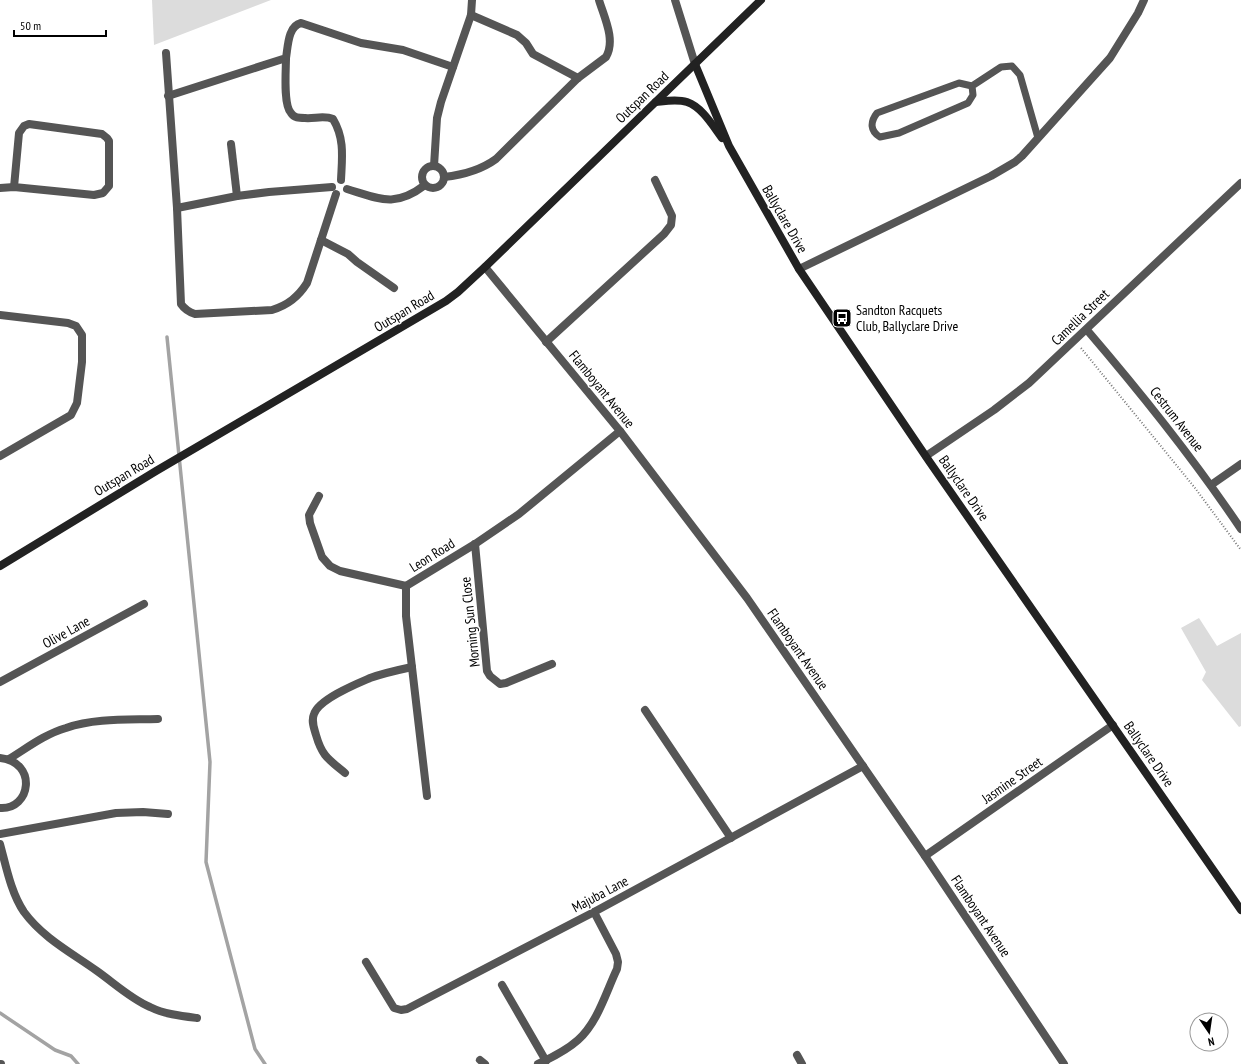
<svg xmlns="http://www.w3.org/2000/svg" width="1241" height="1064" viewBox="0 0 1241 1064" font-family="'PT Sans Narrow',sans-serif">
<rect width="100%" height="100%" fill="#fff"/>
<g fill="#dcdcdc">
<path d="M152 0H271L154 45Z"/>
<path d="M1199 618 1217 646 1241 633V726L1239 727 1202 680 1206 672 1181 628Z"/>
</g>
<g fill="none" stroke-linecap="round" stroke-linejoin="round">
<g stroke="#a3a3a3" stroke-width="3.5">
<path d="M167 337 210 762 206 862 255 1049 265 1064"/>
<path d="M0 1013 55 1050 71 1056 78 1064"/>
</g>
<path stroke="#777" stroke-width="2" stroke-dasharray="1 2" stroke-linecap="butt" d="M1081 348 1195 488 1241 550"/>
<path stroke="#555" stroke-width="7" d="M972 86 973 95 968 103 899 133 880 137C870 131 870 122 877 113L959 83 972 86 1001 67 1012 66 1020 75 1038 138"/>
<g stroke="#555" stroke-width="8">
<path d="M675 0 695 64"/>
<path d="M471 15 517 35 526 43 533 54 578 78"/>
<path d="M166 53 177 208 181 304C185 310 189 312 195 314L272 310C288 305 298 297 307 283L336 194"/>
<path d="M286 58C286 69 283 105 291 113 294 118 299 118 305 118 314 119 324 115 333 119 345 139 342 158 341 180"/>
<path d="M168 96 286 58C288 46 288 26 301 23L361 43 403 50 453 67"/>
<path d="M231 144 237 196"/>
<path d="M434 166 437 118 441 102 471 15 472 0"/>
<circle cx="433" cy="177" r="11"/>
<path d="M444 177C462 175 481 170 496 159L578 78 606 57C616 40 604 17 599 0"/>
<path d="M0 188 14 187 94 195 103 193 109 186V141L107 138 102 134 29 124 24 126 19 133 14 187"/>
<path d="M347 189C380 199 395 208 425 185"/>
<path d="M177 208 237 196 269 192 332 187"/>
<path d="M321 240 348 254 357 262 394 288"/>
<path d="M485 267 620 431 747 598 925 856 1064 1064"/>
<path d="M799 269 991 176 1015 162 1022 156 1110 58 1138 13 1144 0"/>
<path d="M0 315 68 323 76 326 82 335V362L77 403 71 415 0 456"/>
<path d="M1087 330C1141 393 1194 459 1241 529"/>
<path d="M546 342 664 234 671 225 672 216 655 180"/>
<path d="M926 456 994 410 1029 383 1241 183"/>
<path d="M1211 485 1241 464"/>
<path d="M319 496 309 515 310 523 322 557 330 566 340 571 406 586"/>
<path d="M475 544 487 671 490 676 500 684 506 683 552 664"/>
<path d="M0 682 144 604"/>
<path d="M645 710 731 838"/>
<path d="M0 758C38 762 31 810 0 808"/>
<path d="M9 759C27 748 45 734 66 728 95 718 128 720 158 719"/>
<path d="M345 773C328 759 322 756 316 735 314 728 311 721 314 714 319 699 356 684 370 678 384 673 398 670 412 667"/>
<path d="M427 796 406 616V586L475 544 519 514 620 431"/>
<path d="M0 834 116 813 143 812 168 814"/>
<path d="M0 844C6 866 11 893 24 912 43 938 72 953 97 971 114 983 131 999 150 1007 164 1014 181 1016 197 1018"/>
<path d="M925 856 1113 725"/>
<path d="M366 962 394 1008 401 1010 407 1009 594 912 863 766"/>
<path d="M502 985 546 1061"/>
<path d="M797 1055 802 1064"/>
<path d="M480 1060 485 1064"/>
<path d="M0 1064H1"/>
<path d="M538 1064C551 1058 568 1049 578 1040 598 1022 606 992 617 969L618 962 616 954 594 912"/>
</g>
<g stroke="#222" stroke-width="8">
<path d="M695 64 729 146 799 269 929 461 1241 910"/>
<path d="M656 102C666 101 677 99 687 102 702 107 713 126 722 138"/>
<path d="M0 566 156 471 446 301 458 292 485 267 761 0"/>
</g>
</g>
<defs>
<symbol id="bus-square" viewBox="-11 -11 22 22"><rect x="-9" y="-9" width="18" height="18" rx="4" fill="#000" stroke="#fff"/><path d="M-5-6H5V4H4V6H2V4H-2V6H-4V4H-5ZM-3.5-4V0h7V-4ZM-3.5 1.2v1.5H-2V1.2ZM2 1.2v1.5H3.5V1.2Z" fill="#fff"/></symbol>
</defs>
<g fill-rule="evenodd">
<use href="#bus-square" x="831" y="307" width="22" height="22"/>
</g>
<g text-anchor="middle" stroke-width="3" stroke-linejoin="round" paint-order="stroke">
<g font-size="14" fill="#000" stroke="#fff">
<text transform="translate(642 97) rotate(-44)" y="5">Outspan Road</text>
<text transform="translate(785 219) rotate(60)" y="5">Ballyclare Drive</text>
<text transform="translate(404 311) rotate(-31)" y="5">Outspan Road</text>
<text transform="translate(1080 317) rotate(-44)" y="5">Camellia Street</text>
<text transform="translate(602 389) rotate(51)" y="5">Flamboyant Avenue</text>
<text transform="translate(1177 419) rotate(52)" y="5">Cestrum Avenue</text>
<text transform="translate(124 475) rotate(-31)" y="5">Outspan Road</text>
<text transform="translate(964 488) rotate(55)" y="5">Ballyclare Drive</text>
<text transform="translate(432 555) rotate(-32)" y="5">Leon Road</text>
<text transform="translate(470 622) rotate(-96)" y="5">Morning Sun Close</text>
<text transform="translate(66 632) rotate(-29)" y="5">Olive Lane</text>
<text transform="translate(798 649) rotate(55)" y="5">Flamboyant Avenue</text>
<text transform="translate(1149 754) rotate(55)" y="5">Ballyclare Drive</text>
<text transform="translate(1012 780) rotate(-35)" y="5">Jasmine Street</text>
<text transform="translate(600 894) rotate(-28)" y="5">Majuba Lane</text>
<text transform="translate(981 916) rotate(56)" y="5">Flamboyant Avenue</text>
</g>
<g font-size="14" fill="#000" stroke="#fff" text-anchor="start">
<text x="856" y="315">Sandton Racquets<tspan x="856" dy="16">Club, Ballyclare Drive</tspan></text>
</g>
</g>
<g transform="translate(1209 1032) rotate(167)"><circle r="19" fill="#ffffff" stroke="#999999"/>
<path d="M0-3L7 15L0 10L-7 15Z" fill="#000000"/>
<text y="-6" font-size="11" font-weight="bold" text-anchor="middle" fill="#000000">N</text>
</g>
<path d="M14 30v6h92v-6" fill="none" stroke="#000000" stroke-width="2"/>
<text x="20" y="30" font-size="12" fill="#000000" stroke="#ffffff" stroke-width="3" paint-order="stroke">50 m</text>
</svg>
